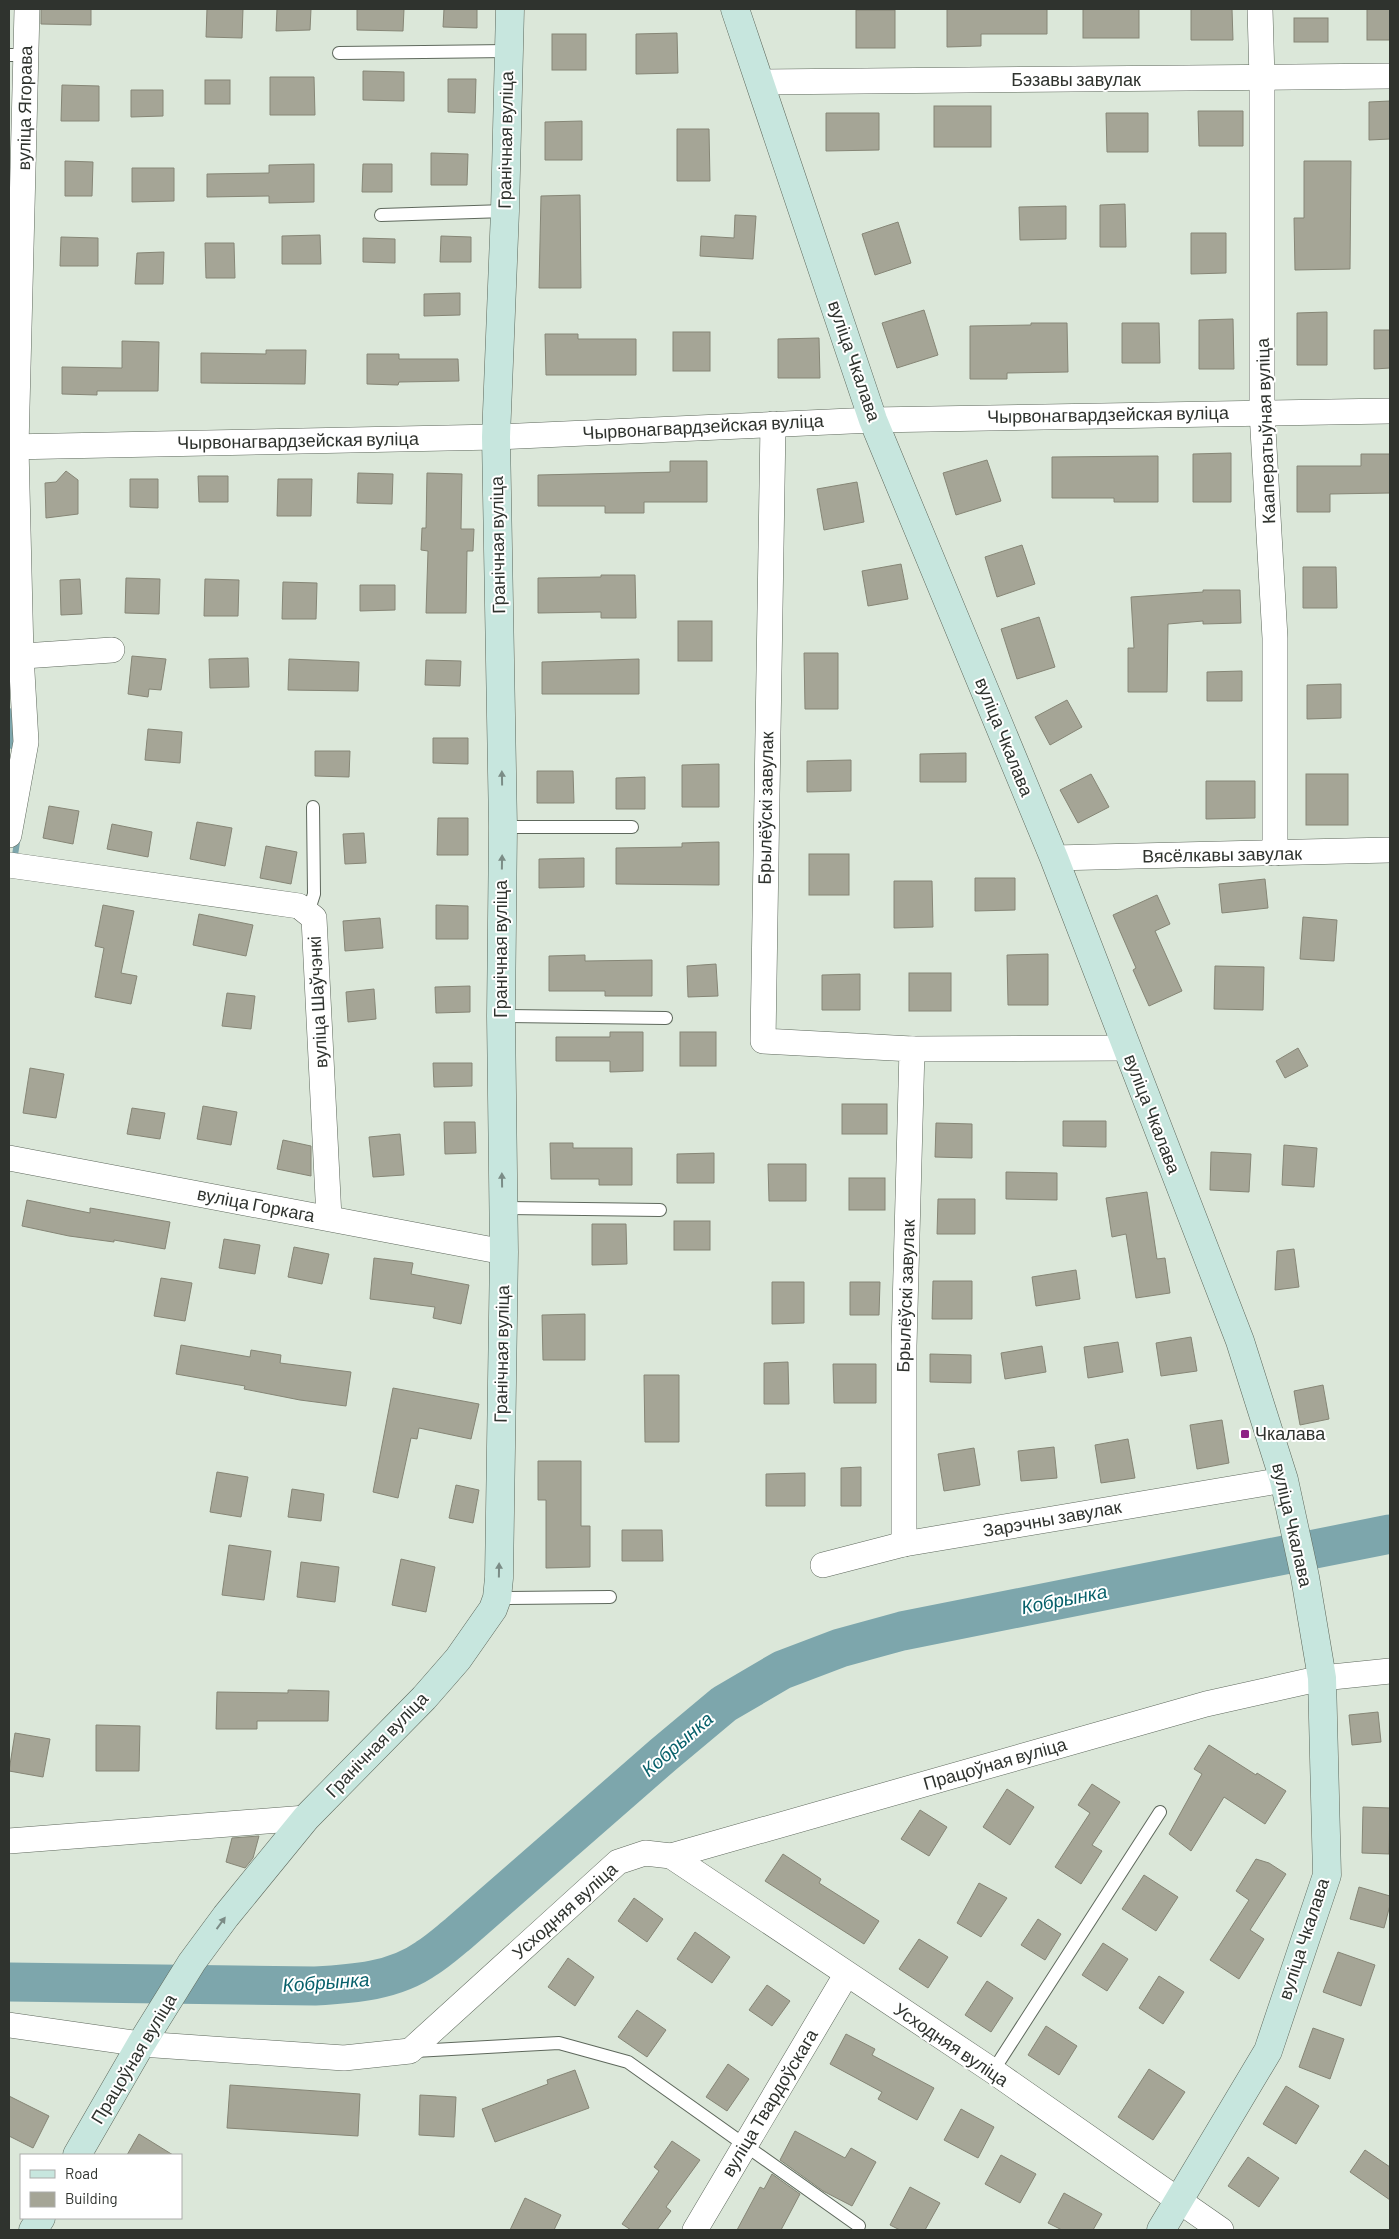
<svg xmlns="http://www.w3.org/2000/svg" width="1399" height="2239" viewBox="0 0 1399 2239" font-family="Barlow,sans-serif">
<rect width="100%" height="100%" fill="#dbe7d9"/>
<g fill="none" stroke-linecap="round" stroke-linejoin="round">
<g stroke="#7da6ac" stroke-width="6">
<path d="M9 711 12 746"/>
<path d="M15 855 18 836"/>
</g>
<path stroke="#7da6ac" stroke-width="39" d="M9 1982 315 1986C353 1984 395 1981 427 1958 438 1951 448 1942 458 1934L663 1755 724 1704 782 1670 840 1648 902 1631 1390 1534"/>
</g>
<g fill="#a5a596" stroke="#868676">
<path d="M41 9H91V25L41 24Z"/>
<path d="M207 9H243L242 38 206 37Z"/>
<path d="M277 9H311L310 30 276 31Z"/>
<path d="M357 9H404L403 31 357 30Z"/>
<path d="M444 9H477V28L443 27Z"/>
<path d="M947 9H1047V34H981V46L947 47Z"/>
<rect x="1083" y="9" width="56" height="29"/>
<path d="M1191 9H1232L1233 40H1191Z"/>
<rect x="1367" y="9" width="23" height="31"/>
<rect x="856" y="10" width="39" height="38"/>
<rect x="1294" y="18" width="34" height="24"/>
<path d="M677 33 678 73 636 74V34Z"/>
<rect x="552" y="34" width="34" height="36"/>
<path d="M363 71 404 72V101L363 100Z"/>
<path d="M270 77H314L315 115H270Z"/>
<path d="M448 79H476L475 113 448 112Z"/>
<rect x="205" y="80" width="25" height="24"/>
<path d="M62 85 99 86V121H61Z"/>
<path d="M131 90H163V116L131 117Z"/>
<path d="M1390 101V139L1369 140V102Z"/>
<rect x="934" y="106" width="57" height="41"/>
<path d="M1198 111H1243V146H1199Z"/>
<path d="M826 113H879V150L826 151Z"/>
<path d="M1106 113H1148V152H1107Z"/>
<path d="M582 121V160H545V122Z"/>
<path d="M677 129H709L710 181H677Z"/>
<path d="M431 153 468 154 467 185H431Z"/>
<path d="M65 161 93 162 92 196H65Z"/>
<path d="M1304 161H1351L1350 269 1295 270 1294 218H1304Z"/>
<path d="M314 164V202L269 203V196L207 197V174L269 173V165Z"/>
<path d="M363 164H392V192H362Z"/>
<path d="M132 168H174V201L132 202Z"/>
<path d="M580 195 581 288H539L541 196Z"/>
<path d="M1125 204 1126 247H1100V205Z"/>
<path d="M1066 206V239L1020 240 1019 207Z"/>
<path d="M735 215 756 216 753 259 700 256 701 236 734 238Z"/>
<path d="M898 222 911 263 875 275 862 234Z"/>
<path d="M1191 233H1226V273L1191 274Z"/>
<path d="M320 235 321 264H282V236Z"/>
<path d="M441 236 471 237V262H440Z"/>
<path d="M61 237 98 238V266H60Z"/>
<path d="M363 238 395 239V263L363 262Z"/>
<path d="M205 243H234L235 278H206Z"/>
<path d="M164 252 163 284H135L137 253Z"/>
<path d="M460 293V315L424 316V294Z"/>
<path d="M924 310 938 355 897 368 882 323Z"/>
<path d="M1327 312V365H1297V313Z"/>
<path d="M1233 319 1234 369H1199V320Z"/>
<path d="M1031 323H1067L1068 372 1007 373V379H970V326L1031 325Z"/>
<path d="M1122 323H1159L1160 363H1122Z"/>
<path d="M1374 330H1390V368L1374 369Z"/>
<rect x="673" y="332" width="37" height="39"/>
<path d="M545 334H578V339H636V375H546Z"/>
<path d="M819 338 820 378H778V339Z"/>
<path d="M122 341 159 342 158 391H97V395L62 394V367L122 368Z"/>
<path d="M266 350H306L305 384 201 383V353L266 354Z"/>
<path d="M367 354H399V359H458L459 381 399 382 398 385 367 384Z"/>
<path d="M1231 453V502H1193V454Z"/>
<path d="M1361 454H1390V493L1330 494V512H1297V466H1361Z"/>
<path d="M1158 456V502H1114V498H1052V457Z"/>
<path d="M987 460 1001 501 956 515 943 473Z"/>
<path d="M670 461H707V502H644V513H605V506H538V475L670 472Z"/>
<path d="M66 471 78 480V514L46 518 45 483 56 482Z"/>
<path d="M358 473 393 474 392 504 357 503Z"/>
<path d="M427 473 462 474 461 529H474L473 551H467L466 613H426L428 551 421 550 422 528H426Z"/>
<path d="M198 476H228V502H199Z"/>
<path d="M130 479H158V508L130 507Z"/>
<path d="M278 479H312L311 516H277Z"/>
<path d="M857 482 864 522 824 530 817 489Z"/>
<path d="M1022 545 1035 584 997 597 985 557Z"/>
<path d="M901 564 908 599 868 606 862 571Z"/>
<path d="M1303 567H1336L1337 608H1303Z"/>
<path d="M601 575H635L636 618H601V612L538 613V578L601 577Z"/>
<path d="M126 578 160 579 159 614 125 613Z"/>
<path d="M80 579 82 614 61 615 60 580Z"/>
<path d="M205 579 239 580 238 616H204Z"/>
<path d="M283 582 317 583 316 619H282Z"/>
<path d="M360 585H395V610L360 611Z"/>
<path d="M1203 590H1240L1241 623 1203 624V621L1168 624 1167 692H1128V648H1134L1131 597 1203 592Z"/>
<path d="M1039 617 1055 667 1017 679 1001 629Z"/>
<rect x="678" y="621" width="34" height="40"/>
<path d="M804 653H838V709H805Z"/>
<path d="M132 656 166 659 161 690 149 689 148 697 128 694Z"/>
<path d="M248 658 249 687 210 688 209 659Z"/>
<path d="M289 659 359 662 358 691 288 690Z"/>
<path d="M639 659V694H542V662Z"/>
<path d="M426 660 461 661 460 686 425 685Z"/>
<path d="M1242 671V701H1207V672Z"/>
<path d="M1341 684V718L1307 719V685Z"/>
<path d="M1067 700 1082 727 1050 745 1035 717Z"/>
<path d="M148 729 182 732 180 763 145 760Z"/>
<path d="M433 738H468V764L433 763Z"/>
<path d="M315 751H350L349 777 315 776Z"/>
<path d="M966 753V782H920V754Z"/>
<path d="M851 760V791L807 792V761Z"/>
<path d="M719 764V807H682V765Z"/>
<path d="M537 771H573L574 803H537Z"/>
<path d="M1091 774 1109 807 1078 823 1060 790Z"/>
<rect x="1306" y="774" width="42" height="51"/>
<path d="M645 777V809H616V778Z"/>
<path d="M1206 781H1255V818L1206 819Z"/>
<path d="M49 806 79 811 73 844 43 838Z"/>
<path d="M438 818H468V855H437Z"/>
<path d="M197 822 232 828 225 866 190 859Z"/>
<path d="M112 824 152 832 148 857 107 849Z"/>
<path d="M364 833 366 863 345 864 343 834Z"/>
<path d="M719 842V885L616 884V848L682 847V843Z"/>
<path d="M266 846 297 852 291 884 260 878Z"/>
<rect x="809" y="854" width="40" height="41"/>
<path d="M584 858V887L539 888V859Z"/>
<path d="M975 878H1015V910L975 911Z"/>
<path d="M1265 879 1268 908 1222 913 1219 884Z"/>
<path d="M894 881H932L933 927 894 928Z"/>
<path d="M1157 895 1170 924 1155 931 1182 991 1149 1006 1133 970 1136 968 1113 915Z"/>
<path d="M103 905 134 911 121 973 137 976 131 1004 95 997 104 948 95 946Z"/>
<path d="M436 905 468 906V939H436Z"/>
<path d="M199 914 253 925 246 956 193 945Z"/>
<path d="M1303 917 1337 920 1334 961 1300 959Z"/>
<path d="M380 918 383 948 345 951 343 921Z"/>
<path d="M1048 954V1005H1008L1007 955Z"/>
<path d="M585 955V961L652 960V996H605V991H549V956Z"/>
<path d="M716 964 718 996 688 997 687 966Z"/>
<path d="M1215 966 1264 967 1263 1010 1214 1009Z"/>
<rect x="909" y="973" width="42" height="38"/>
<path d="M860 974V1010H822V975Z"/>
<path d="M470 986V1012L436 1013 435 987Z"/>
<path d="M374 989 376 1019 348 1022 346 992Z"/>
<path d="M227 993 255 996 251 1029 222 1026Z"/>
<path d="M610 1032H643V1071L610 1072V1061H556V1037H610Z"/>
<rect x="680" y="1032" width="36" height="34"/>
<path d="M1298 1048 1308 1066 1285 1078 1276 1061Z"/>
<path d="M433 1063H472V1086L434 1087Z"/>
<path d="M30 1068 64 1074 56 1118 23 1113Z"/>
<rect x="842" y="1104" width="45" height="30"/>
<path d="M203 1106 237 1112 231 1145 197 1139Z"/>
<path d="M132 1108 165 1113 160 1139 127 1134Z"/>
<path d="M1063 1121H1106V1147L1063 1146Z"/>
<path d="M444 1122H475L476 1153 445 1154Z"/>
<path d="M936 1123 972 1124V1158L935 1157Z"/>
<path d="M400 1134 404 1175 373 1177 369 1137Z"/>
<path d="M283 1140 311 1146V1176L277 1169Z"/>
<path d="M550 1143H573V1148H632V1185H599V1179H551Z"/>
<path d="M1284 1145 1317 1148 1314 1187 1282 1185Z"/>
<path d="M1211 1152 1251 1154 1249 1192 1210 1190Z"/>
<path d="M714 1153V1183H677V1154Z"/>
<path d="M768 1164H806V1201H769Z"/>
<path d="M1006 1172 1057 1173V1200L1006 1199Z"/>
<rect x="849" y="1178" width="36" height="32"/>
<path d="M1147 1192 1157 1259 1165 1258 1170 1293 1136 1298 1126 1234 1112 1237 1106 1198Z"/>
<path d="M938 1199H975V1234H937Z"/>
<path d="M27 1200 90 1213V1208L170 1222 165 1249 114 1240V1242L69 1236 22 1226Z"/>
<rect x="674" y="1221" width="36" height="29"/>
<path d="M592 1224H626L627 1264 592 1265Z"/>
<path d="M224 1239 260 1245 255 1274 219 1268Z"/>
<path d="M294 1247 329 1254 322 1284 288 1277Z"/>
<path d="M1294 1249 1299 1287 1275 1290 1277 1251Z"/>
<path d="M374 1258 413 1263 411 1274 469 1285 461 1324 433 1318 435 1307 370 1299Z"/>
<path d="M1076 1270 1080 1299 1036 1306 1032 1277Z"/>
<path d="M161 1278 192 1283 185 1321 154 1316Z"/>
<path d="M933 1281H972V1319H932Z"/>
<path d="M772 1282H804V1323L772 1324Z"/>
<path d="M850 1282H880L879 1315H850Z"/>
<path d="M585 1314V1360H543L542 1315Z"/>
<path d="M1191 1337 1197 1371 1161 1376 1156 1343Z"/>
<path d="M1118 1342 1123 1372 1088 1378 1084 1347Z"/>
<path d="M181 1345 250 1357 251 1350 281 1355 280 1363 351 1372 346 1406 300 1400 244 1389 245 1386 176 1374Z"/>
<path d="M1042 1346 1046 1372 1005 1379 1001 1353Z"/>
<path d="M930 1354 971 1355V1383L930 1382Z"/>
<path d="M788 1362 789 1404H764V1363Z"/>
<path d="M833 1364H876V1403H834Z"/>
<path d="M644 1375H679V1442H645Z"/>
<path d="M1323 1385 1329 1419 1300 1425 1294 1391Z"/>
<path d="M393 1388 479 1404 471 1439 419 1428 417 1439 411 1438 398 1498 373 1492Z"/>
<path d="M1222 1420 1229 1463 1197 1469 1190 1425Z"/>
<path d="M1128 1439 1135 1478 1101 1483 1095 1445Z"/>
<path d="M1054 1447 1057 1478 1021 1481 1018 1451Z"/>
<path d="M974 1448 980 1485 944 1491 938 1454Z"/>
<path d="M538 1461H581V1526H590V1567L546 1568V1500H538Z"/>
<path d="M861 1467V1506H841V1468Z"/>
<path d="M217 1472 248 1477 241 1517 210 1512Z"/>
<path d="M805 1473V1506H766V1474Z"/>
<path d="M456 1485 479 1490 473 1523 449 1518Z"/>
<path d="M292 1489 324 1494 321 1521 288 1517Z"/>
<path d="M622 1530H662L663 1561H622Z"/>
<path d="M229 1545 271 1551 264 1600 222 1595Z"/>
<path d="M401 1559 435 1567 426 1612 392 1605Z"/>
<path d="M301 1562 339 1567 335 1602 297 1597Z"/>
<path d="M288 1690 329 1691 328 1721H257V1729H216L217 1692 288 1693Z"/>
<path d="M1378 1712 1381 1742 1352 1745 1349 1715Z"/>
<path d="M96 1725 140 1726 139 1771H96Z"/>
<path d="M15 1733 50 1739 43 1777 9 1771Z"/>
<path d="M1209 1745 1256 1775 1257 1773 1286 1791 1265 1824 1224 1797 1191 1851 1169 1834 1202 1774 1194 1769Z"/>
<path d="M1092 1784 1120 1802 1092 1845 1102 1851 1081 1884 1055 1867 1090 1813 1078 1805Z"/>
<path d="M1007 1789 1034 1807 1010 1845 983 1827Z"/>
<path d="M1363 1807 1390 1808 1389 1854 1362 1853Z"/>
<path d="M920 1810 947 1827 929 1856 901 1839Z"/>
<path d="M259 1836 253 1858 245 1868 226 1862 232 1838Z"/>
<path d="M783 1854 821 1879 819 1883 879 1921 864 1944 765 1881Z"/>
<path d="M1256 1859 1269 1863 1286 1874 1250 1930 1264 1939 1239 1979 1210 1960 1249 1900 1236 1891Z"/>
<path d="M1144 1875 1178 1897 1156 1931 1122 1909Z"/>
<path d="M979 1883 1007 1898 981 1937 957 1923Z"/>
<path d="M1359 1887 1390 1896V1905L1384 1928 1350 1919Z"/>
<path d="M634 1898 663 1919 647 1942 618 1921Z"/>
<path d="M1038 1919 1061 1934 1045 1960 1021 1945Z"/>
<path d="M695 1932 730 1957 712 1983 677 1959Z"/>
<path d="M919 1939 948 1957 928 1988 899 1969Z"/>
<path d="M1103 1943 1128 1959 1107 1991 1082 1975Z"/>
<path d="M1338 1952 1375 1965 1361 2006 1323 1992Z"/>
<path d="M568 1958 594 1977 575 2006 548 1987Z"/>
<path d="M1159 1976 1184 1992 1163 2024 1139 2008Z"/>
<path d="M987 1981 1013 1998 991 2032 965 2015Z"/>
<path d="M767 1985 790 2001 772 2026 749 2010Z"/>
<path d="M637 2010 666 2030 647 2057 618 2037Z"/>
<path d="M1046 2026 1077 2046 1059 2075 1028 2055Z"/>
<path d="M1313 2028 1344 2039 1330 2079 1299 2067Z"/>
<path d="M846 2034 875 2049 872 2055 934 2088 917 2120 878 2099 882 2092 830 2064Z"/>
<path d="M728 2064 749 2079 727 2111 706 2097Z"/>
<path d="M1149 2069 1185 2092 1153 2140 1118 2117Z"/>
<path d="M575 2070 589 2108 495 2142 482 2109 548 2084 547 2080Z"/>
<path d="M230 2085 360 2094 358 2136 227 2128Z"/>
<path d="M1286 2086 1319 2106 1296 2144 1263 2124Z"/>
<path d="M420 2095 456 2097 454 2137 419 2135Z"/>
<path d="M9 2096 49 2116 33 2148 9 2136Z"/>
<path d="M961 2109 994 2127 978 2158 944 2140Z"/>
<path d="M795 2131 845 2158 851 2148 876 2162 852 2206 823 2191 780 2160Z"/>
<path d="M139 2134 173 2155H127Z"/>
<path d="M672 2141 700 2160 666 2207 671 2211 657 2230H631L622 2224 659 2171 654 2167Z"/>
<path d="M1365 2150 1390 2167V2200L1350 2172Z"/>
<path d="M1001 2155 1036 2174 1020 2203 985 2184Z"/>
<path d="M1248 2157 1279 2178 1259 2207 1228 2186Z"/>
<path d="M772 2174 800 2194 781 2230H737L760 2187 764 2189Z"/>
<path d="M910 2187 940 2203 925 2230H900L890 2225Z"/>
<path d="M1064 2193 1102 2214 1093 2230H1062L1048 2223Z"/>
<path d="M525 2198 561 2215 554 2230H510Z"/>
</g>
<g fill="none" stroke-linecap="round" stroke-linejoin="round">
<defs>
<g id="lane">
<path d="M339 53 508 51"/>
<path d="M9 55H26"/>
<path d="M381 215 505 211"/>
<path d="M503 827H632"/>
<path d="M308 913 314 894 313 807"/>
<path d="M501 1016 666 1018"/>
<path d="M503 1208 660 1210"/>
<path d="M497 1598 610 1597"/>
<path d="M415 2051 559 2043 628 2062 859 2226"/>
<path d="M993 2071 1160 1812"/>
</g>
<g id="street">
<path d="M1260 9 1262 79V412L1275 638V853"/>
<path d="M762 82 1390 76"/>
<path d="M773 424 763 1041 912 1049 904 1346V1544"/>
<path d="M9 447 496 437 873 420 1390 411"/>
<path d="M9 657 112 650"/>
<path d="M9 835 26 742 21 655 16 447 27 9"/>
<path d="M1054 858 1390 850"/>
<path d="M9 865 299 906 314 918 329 1218"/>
<path d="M912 1049 1127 1048"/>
<path d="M9 1158 504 1252"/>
<path d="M823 1565 904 1544 1284 1480"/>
<path d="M9 1841 306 1818"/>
<path d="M671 1856 1206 1704 1322 1678 1390 1671"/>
<path d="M9 2025 141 2044 344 2058 410 2051 618 1862 645 1853 671 1856 993 2071 1221 2230"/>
<path d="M695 2230 846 1975"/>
</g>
<g id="secondary">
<path d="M735 9 873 420 1054 858 1240 1341 1284 1480 1305 1577 1322 1678 1327 1875 1268 2051 1161 2230"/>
<path d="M77 2155 141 2044 192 1962 226 1916 306 1818 424 1698 458 1659 493 1609 497 1598 499 1578 504 1252 501 1016 503 827 496 437 505 211 510 9"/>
<path d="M33 2230 41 2218"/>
</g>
</defs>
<use href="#lane" stroke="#5e685c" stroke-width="14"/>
<use href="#street" stroke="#5e685c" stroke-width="26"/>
<use href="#secondary" stroke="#5e685c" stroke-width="29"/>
<use href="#lane" stroke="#fff" stroke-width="12"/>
<use href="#street" stroke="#fff" stroke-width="25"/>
<use href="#secondary" stroke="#c7e6de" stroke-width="28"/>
</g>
<defs><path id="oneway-solid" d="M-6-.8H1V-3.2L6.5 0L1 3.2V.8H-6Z" transform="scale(1.25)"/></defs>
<g fill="#7b8c86">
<use href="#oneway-solid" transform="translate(502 778) rotate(-91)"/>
<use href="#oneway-solid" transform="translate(502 862) rotate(-89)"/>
<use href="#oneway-solid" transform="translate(502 1180) rotate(-91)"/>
<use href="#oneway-solid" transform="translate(499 1570) rotate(-89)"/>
<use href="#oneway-solid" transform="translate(221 1923) rotate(-54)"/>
</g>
<rect fill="#8f2386" stroke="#fff" stroke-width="2" x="1240" y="1429" width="10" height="10" rx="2.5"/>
<g text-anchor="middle" stroke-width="4" stroke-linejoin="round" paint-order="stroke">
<g font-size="18" fill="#2f332e" stroke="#fff">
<text x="1076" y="86">Бэзавы завулак</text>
<text transform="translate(25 108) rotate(-89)" y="6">вуліца Ягорава</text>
<text transform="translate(506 140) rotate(-89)" y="6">Гранічная вуліца</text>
<text transform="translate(854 361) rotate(71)" y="6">вуліца Чкалава</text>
<text transform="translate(1108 415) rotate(-1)" y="6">Чырвонагвардзейская вуліца</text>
<text transform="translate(703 427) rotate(-3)" y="6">Чырвонагвардзейская вуліца</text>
<text transform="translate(1266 431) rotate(-92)" y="6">Кааператыўная вуліца</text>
<text transform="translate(298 441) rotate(-1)" y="6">Чырвонагвардзейская вуліца</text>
<text transform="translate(498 545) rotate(-91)" y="6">Гранічная вуліца</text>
<text transform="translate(1004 737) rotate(68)" y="6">вуліца Чкалава</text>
<text transform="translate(766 808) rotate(-89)" y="6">Брылёўскі завулак</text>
<text transform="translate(1222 855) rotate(-1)" y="6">Вясёлкавы завулак</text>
<text transform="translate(501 949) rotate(-90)" y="6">Гранічная вуліца</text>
<text transform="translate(318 1002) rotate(-93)" y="6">вуліца Шаўчэнкі</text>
<text transform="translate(1152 1114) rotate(69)" y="6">вуліца Чкалава</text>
<text transform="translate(256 1205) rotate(11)" y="6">вуліца Горкага</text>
<text transform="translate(906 1296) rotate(-88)" y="6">Брылёўскі завулак</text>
<text transform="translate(502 1354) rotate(-89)" y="6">Гранічная вуліца</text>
<text transform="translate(1052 1519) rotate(-10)" y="6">Зарэчны завулак</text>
<text transform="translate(1292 1525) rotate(77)" y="6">вуліца Чкалава</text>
<text transform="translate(377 1745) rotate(-46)" y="6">Гранічная вуліца</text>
<text transform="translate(995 1764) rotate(-16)" y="6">Працоўная вуліца</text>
<text transform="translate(565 1911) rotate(-42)" y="6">Усходняя вуліца</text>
<text transform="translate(1304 1939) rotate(-72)" y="6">вуліца Чкалава</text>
<text transform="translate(951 2045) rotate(34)" y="6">Усходняя вуліца</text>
<text transform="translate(134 2059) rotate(-59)" y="6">Працоўная вуліца</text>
<text transform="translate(770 2103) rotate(-59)" y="6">вуліца Твардоўскага</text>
</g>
<g font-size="18" fill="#2f332e" stroke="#fff" text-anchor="start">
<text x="1255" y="1440">Чкалава</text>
</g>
<g font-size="19" font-style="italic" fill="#08616b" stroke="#fff">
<text transform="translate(1064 1599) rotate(-11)" y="7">Кобрынка</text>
<text transform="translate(677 1744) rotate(-41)" y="7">Кобрынка</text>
<text transform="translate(326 1982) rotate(-4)" y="7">Кобрынка</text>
</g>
</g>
<rect width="1399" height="2239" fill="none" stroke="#2f332e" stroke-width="20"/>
<rect x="20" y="2154" width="162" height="65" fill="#ffffff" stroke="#acadab"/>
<rect x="30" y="2170" width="25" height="8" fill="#c7e6de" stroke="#acadab"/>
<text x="65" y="2179" font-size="15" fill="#2f332e">Road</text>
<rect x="30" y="2192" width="25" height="15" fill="#a5a596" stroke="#acadab"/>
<text x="65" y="2204" font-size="15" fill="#2f332e">Building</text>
</svg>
